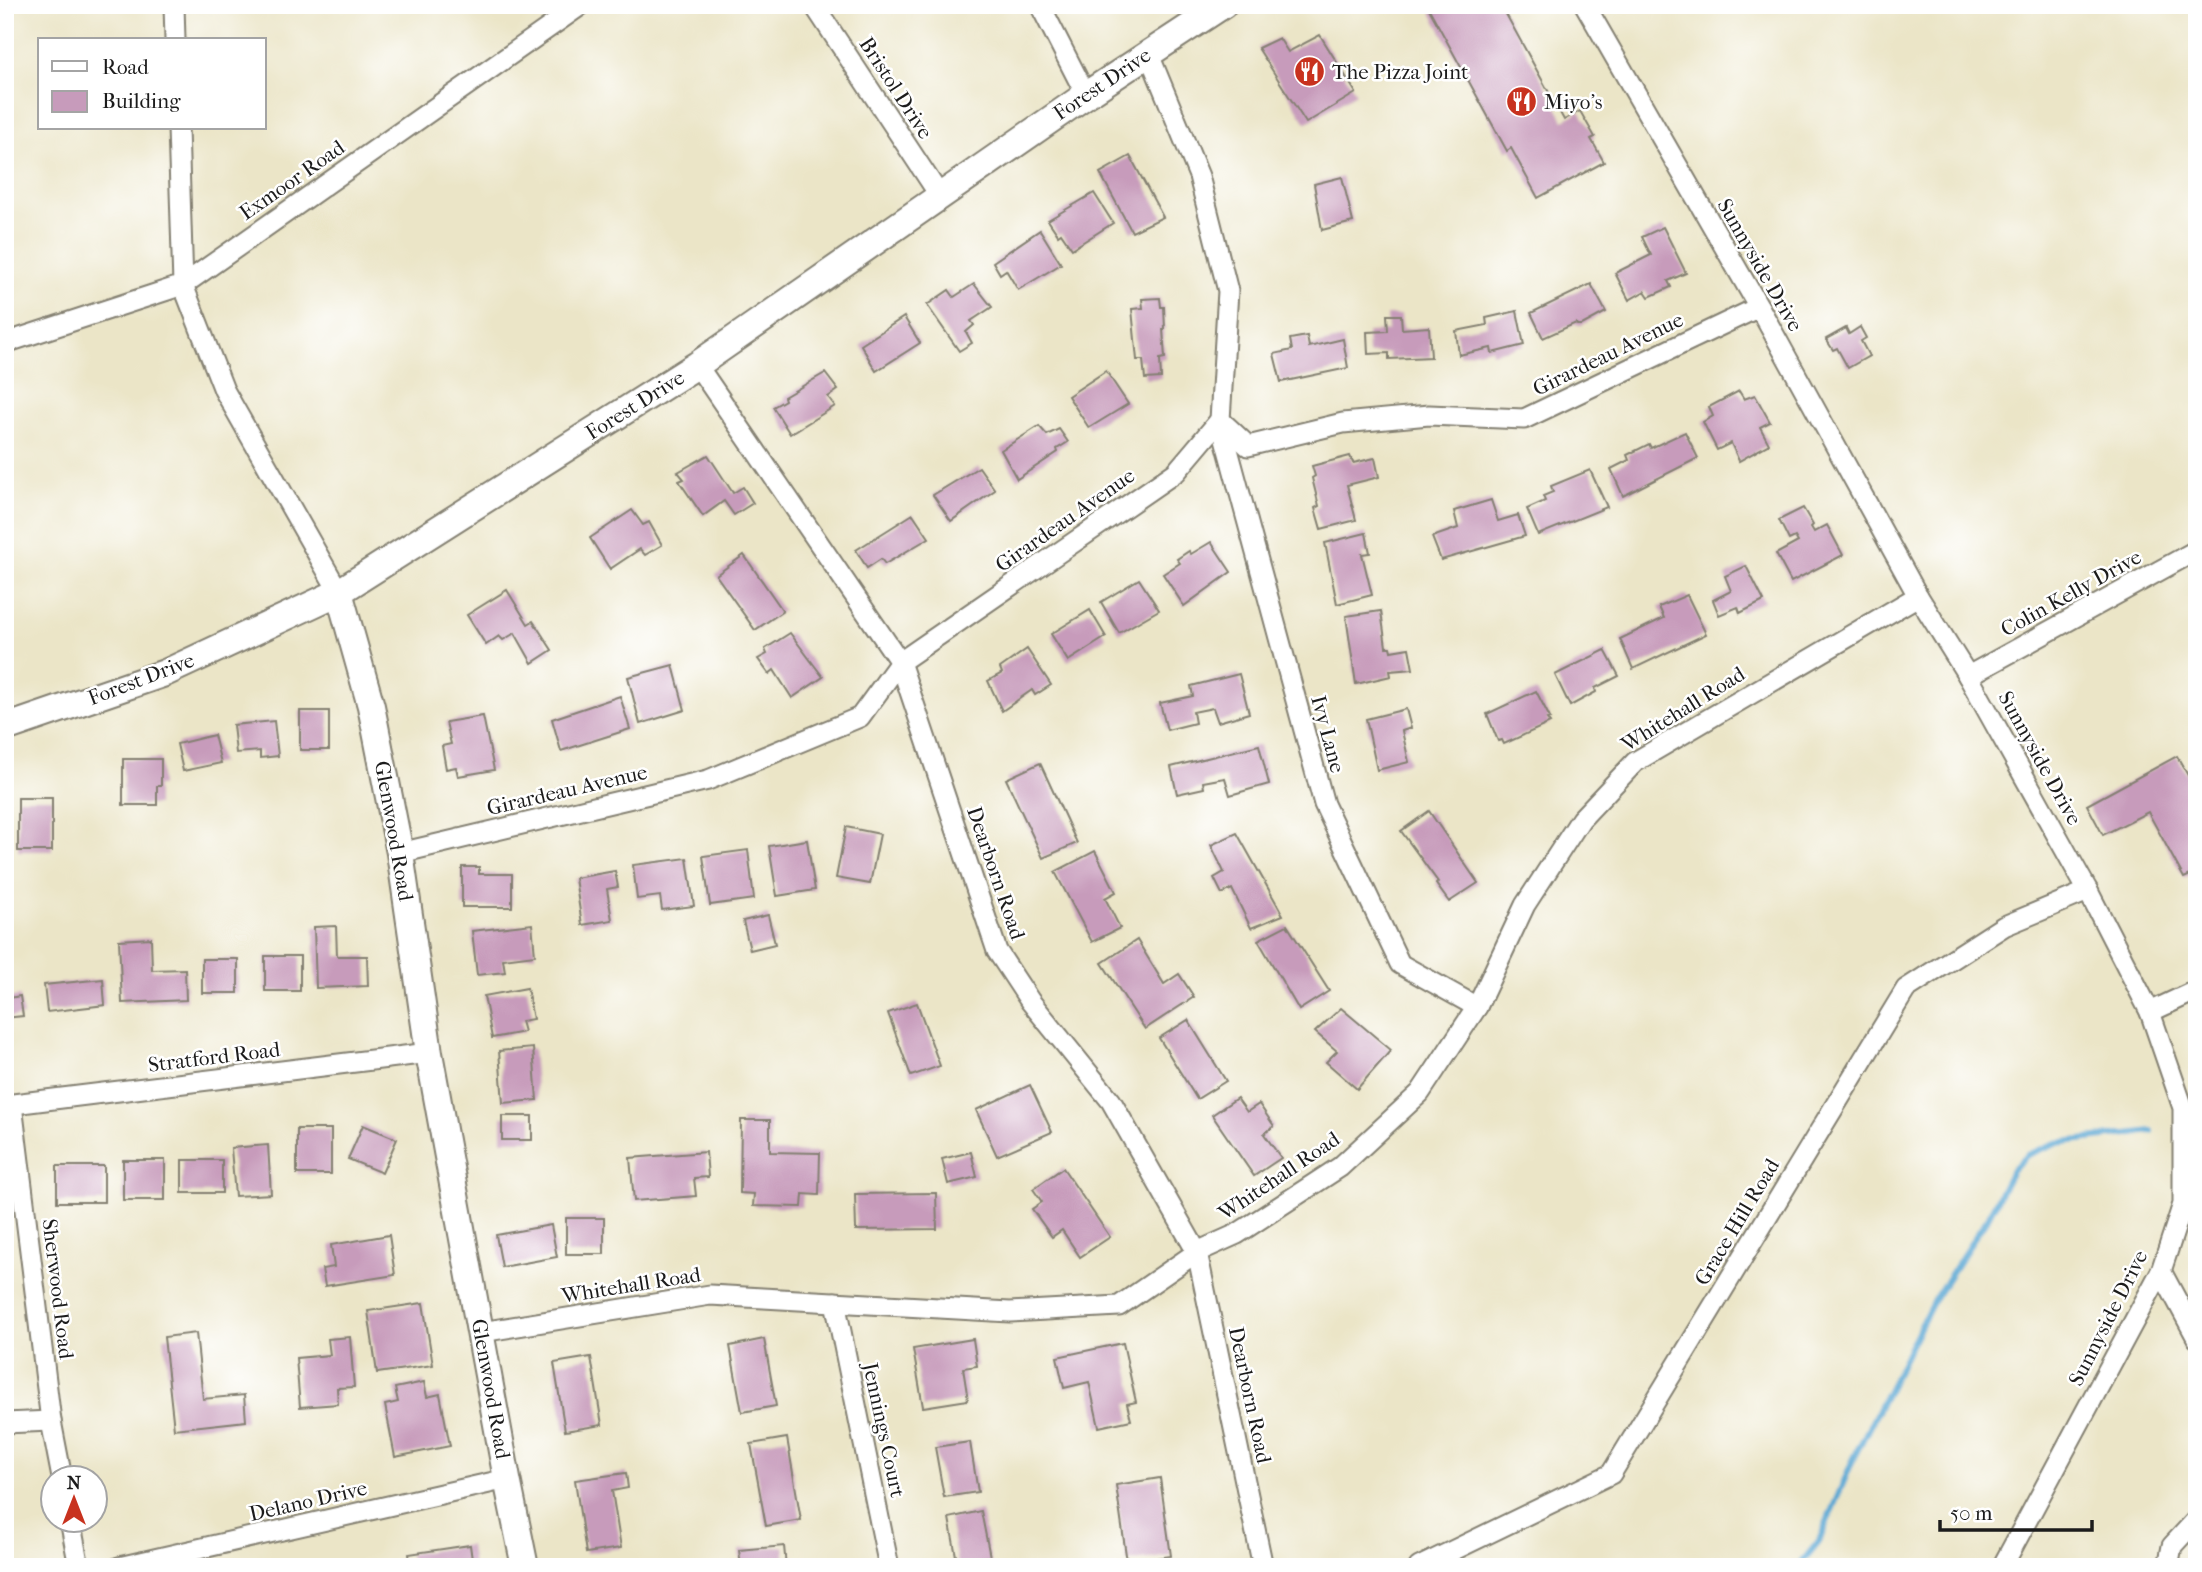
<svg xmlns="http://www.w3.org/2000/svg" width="2202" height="1572" viewBox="0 0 2202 1572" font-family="'IM FELL French Canon',serif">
<rect width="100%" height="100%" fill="#fff"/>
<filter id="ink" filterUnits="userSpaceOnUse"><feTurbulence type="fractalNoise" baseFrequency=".0143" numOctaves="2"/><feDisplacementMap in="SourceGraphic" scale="14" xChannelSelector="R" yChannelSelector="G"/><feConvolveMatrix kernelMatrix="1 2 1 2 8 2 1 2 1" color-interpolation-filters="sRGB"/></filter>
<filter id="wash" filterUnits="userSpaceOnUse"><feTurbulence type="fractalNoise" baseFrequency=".00686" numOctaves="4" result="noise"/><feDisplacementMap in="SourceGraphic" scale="28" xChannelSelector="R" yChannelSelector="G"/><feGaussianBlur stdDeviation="1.57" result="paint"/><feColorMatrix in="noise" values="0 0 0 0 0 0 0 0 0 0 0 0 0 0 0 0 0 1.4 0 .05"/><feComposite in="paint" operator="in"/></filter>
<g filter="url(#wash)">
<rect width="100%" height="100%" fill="#ebe5c7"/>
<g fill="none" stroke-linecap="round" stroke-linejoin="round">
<path stroke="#5aa7d3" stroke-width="6" d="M1798 1567 1819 1541 1854 1457 1934 1300 1988 1217 2013 1169 2027 1155 2056 1143 2152 1131"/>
</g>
<g id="blocks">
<g fill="#c79bbb">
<path d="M1432 5H1501L1564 120 1580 111 1595 137 1591 139 1604 162 1538 198 1511 148 1507 151 1428 7Z"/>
<path d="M1320 35 1356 93 1306 123 1258 48 1279 38 1288 52Z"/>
<path d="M1130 156 1163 217 1132 232 1100 173Z"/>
<path d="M1342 177 1353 222 1322 230 1314 184Z"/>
<path d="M1094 193 1113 223 1072 249 1061 233 1058 235 1048 220Z"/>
<path d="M1663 227 1686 273 1668 281 1671 287 1649 297 1645 291 1629 300 1615 273 1651 255 1642 237Z"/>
<path d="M1040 230 1061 264 1018 290 1006 270 1000 274 993 262Z"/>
<path d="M974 284 992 307 971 321 974 325 966 332 972 343 959 351 927 305 949 290 954 297Z"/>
<path d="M1591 284 1606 312 1582 325H1577L1576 323 1543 338 1531 313Z"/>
<path d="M1160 298 1161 307H1164L1165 329H1163L1165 358 1160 359 1161 378 1145 379 1143 360H1137L1132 309 1143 308 1142 299Z"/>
<path d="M1517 311 1524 345 1492 353 1491 348 1459 355 1456 331 1487 325 1486 318Z"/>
<path d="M1387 315H1401L1402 329 1429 327 1431 357 1389 359V353L1368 354 1367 332 1388 331Z"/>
<path d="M904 317 920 343 876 371 861 345Z"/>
<path d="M1860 327 1866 338 1861 341 1869 356 1848 368 1837 348 1833 350 1826 339 1846 328 1849 334Z"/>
<path d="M1307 336 1309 347 1343 339 1348 368 1281 382 1274 354 1292 350 1290 339Z"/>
<path d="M1106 371 1128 404 1089 428 1068 396Z"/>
<path d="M825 373 838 390 828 397 835 406 790 434 773 407 785 400 784 397Z"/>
<path d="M1739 391 1744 399 1755 395 1770 422 1760 427 1769 444 1739 461 1731 443 1717 450 1703 422 1713 416 1709 407Z"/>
<path d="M1039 426 1047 435 1059 429 1068 442 1057 449 1058 452 1017 479 1001 450Z"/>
<path d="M1685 432 1698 458 1623 496 1611 469 1629 460 1627 455 1649 444 1651 448Z"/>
<path d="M708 455 733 493 743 487 753 503 734 515 724 501 703 516 679 481 684 479 678 472Z"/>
<path d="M1350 456 1353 463 1375 458 1379 477 1347 485 1356 520 1321 529 1315 508 1319 506 1312 478 1315 476 1312 466Z"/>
<path d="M979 467 995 490 951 521 933 495Z"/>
<path d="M1590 470 1607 507 1538 535 1527 509 1545 501 1543 496 1553 492 1551 486Z"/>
<path d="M1491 500 1498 521 1518 515 1525 536 1441 560 1432 537 1458 528 1454 511Z"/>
<path d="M1803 508 1813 525 1811 527 1814 532 1827 525 1843 555 1791 582 1776 554 1798 542 1795 537 1789 540 1779 520Z"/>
<path d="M632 510 643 525 649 522 662 545 645 555 640 549 610 569 590 538Z"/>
<path d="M913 514 929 538 885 564 881 559 867 568 856 550Z"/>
<path d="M1366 533 1370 553 1362 554 1372 595 1337 604 1325 543Z"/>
<path d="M1211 542 1231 572 1184 606 1163 574 1180 563 1177 559 1189 551 1191 554Z"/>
<path d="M744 555 783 611 755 630 716 575Z"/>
<path d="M1746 566 1764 601 1740 613 1738 607 1719 615 1713 600 1731 591 1725 576Z"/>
<path d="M1139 579 1159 610 1119 633 1101 602Z"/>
<path d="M507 590 528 624 533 621 552 650 532 663 515 633 503 640 499 636 486 645 467 615Z"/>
<path d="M1687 595 1706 634 1633 669 1620 639 1664 618 1659 607Z"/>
<path d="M1090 610 1106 637 1068 661 1051 634Z"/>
<path d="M1381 611 1386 647H1390L1391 651 1409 648 1413 669 1390 671 1391 676 1356 684 1346 616Z"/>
<path d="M790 633 823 677 792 698 774 670 769 674 758 659 767 654 765 649Z"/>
<path d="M1027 649 1051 685 1035 695 1032 690 1002 711 988 681 1002 673 1000 668Z"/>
<path d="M1605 650 1619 676 1595 688 1596 692 1570 706 1555 675Z"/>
<path d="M673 665 685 710 640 724 628 677Z"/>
<path d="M1239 674 1249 713 1218 722 1213 708 1193 712 1195 723 1167 730 1160 703 1193 696 1191 686Z"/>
<path d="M1536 691 1550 718 1547 719 1550 723 1504 744 1502 740 1498 741 1487 714Z"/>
<path d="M620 696 630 729 561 751 552 719Z"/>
<path d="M1406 709 1411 728 1402 731 1409 762 1377 770 1366 719Z"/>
<rect x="300" y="711" width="29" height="39"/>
<path d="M483 716 494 770 458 776 456 767 446 769 442 746 451 744 446 722Z"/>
<path d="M274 721 278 756 260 758V751L236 753 233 725Z"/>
<path d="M214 735 221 763 183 771 177 744Z"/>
<path d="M1259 745 1269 784 1230 795 1225 778 1203 782 1204 788 1177 794 1171 767Z"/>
<path d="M2177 756 2195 788 2189 792 2197 807V872L2184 878 2148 812 2103 835 2087 805Z"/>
<path d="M123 759H161V786H157V805H123Z"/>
<path d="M1040 763 1077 843 1043 858 1006 779Z"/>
<rect x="18" y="798" width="34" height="53"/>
<path d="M1429 811 1478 883 1449 902 1436 884 1438 882 1401 831Z"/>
<path d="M846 827 880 834 870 884 836 878Z"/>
<path d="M1237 833 1283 915 1251 928 1232 889 1222 894 1214 878 1224 872 1211 845Z"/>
<path d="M807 840 815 890 777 896 769 846Z"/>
<path d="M748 850 754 899 710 905 703 856Z"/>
<path d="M1095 851 1116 892 1105 898 1120 928 1092 942 1055 872Z"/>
<path d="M687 858 694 906 662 910 660 896 637 899 633 865Z"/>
<path d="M462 867H479V874H512V907H462Z"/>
<path d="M615 871 618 887 607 889 612 920 582 925 575 878Z"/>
<path d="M768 915 775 944 750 950 743 921Z"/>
<path d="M532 924 535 955 503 959 505 972 477 975 472 931Z"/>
<path d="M1287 925 1329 991 1299 1010 1258 940Z"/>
<path d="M336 926 337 956H367L368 986 316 988 314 927Z"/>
<path d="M151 938 152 970 185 969 186 1000 122 1003 119 940Z"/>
<path d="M1137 940 1164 984 1179 974 1194 997 1145 1029 1102 963Z"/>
<rect x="265" y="956" width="35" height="35"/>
<rect x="202" y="959" width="36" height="34"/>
<path d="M103 979 105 1005 47 1012 44 985Z"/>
<path d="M5 983 9 998 20 996 23 1016 5 1018Z"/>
<path d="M527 988 533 1019 521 1021 524 1032 492 1038 484 996Z"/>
<path d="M917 1003 940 1066 911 1076 888 1013Z"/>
<path d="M1341 1008 1391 1050 1357 1089 1326 1062 1337 1051 1315 1032Z"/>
<path d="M1188 1020 1226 1081 1197 1099 1159 1038Z"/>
<path d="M533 1048 537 1100 503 1103 499 1051Z"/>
<path d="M1030 1085 1052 1132 997 1156 976 1110Z"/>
<path d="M1237 1098 1247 1112 1259 1104 1274 1126 1264 1134 1281 1158 1254 1176 1212 1115Z"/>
<rect x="502" y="1116" width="30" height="24"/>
<path d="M741 1120H770V1152L820 1153 819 1195 803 1194 802 1207 753 1206 754 1194 740 1193Z"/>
<path d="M363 1125 397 1139 382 1173 348 1159Z"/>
<rect x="297" y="1129" width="34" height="45"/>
<path d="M268 1145 271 1194 235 1196 231 1148Z"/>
<path d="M706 1152 708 1177 694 1178 696 1196 634 1201 630 1158Z"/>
<path d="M971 1152 977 1177 948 1184 942 1159Z"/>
<rect x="123" y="1160" width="42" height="40"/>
<rect x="182" y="1160" width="40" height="33"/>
<rect x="57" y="1166" width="47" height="36"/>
<path d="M1063 1168 1110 1237 1080 1257 1062 1230 1052 1237 1032 1209 1042 1202 1033 1189Z"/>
<path d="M936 1193 937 1229 856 1230 855 1194Z"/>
<rect x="566" y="1218" width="38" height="36"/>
<path d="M551 1225 557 1257 502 1267 496 1235Z"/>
<path d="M389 1235 395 1275 325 1286 322 1269 334 1267 331 1245Z"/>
<path d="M423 1303 433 1365 377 1373 368 1311Z"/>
<path d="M196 1333 203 1399 244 1395 246 1421 174 1429 164 1337Z"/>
<path d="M350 1337 354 1387 337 1388 338 1404 300 1407 296 1358 330 1355 328 1339Z"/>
<path d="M764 1339 776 1406 742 1412 730 1346Z"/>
<path d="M973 1339 977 1366 963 1368 968 1400 923 1407 913 1349Z"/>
<path d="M1123 1343 1136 1402 1127 1404 1131 1420 1099 1427 1089 1382 1064 1388 1057 1357Z"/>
<path d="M591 1357 602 1425 565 1431 554 1363Z"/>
<path d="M424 1382 427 1397 440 1394 450 1446 395 1457 385 1405 398 1402 395 1388Z"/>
<path d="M787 1438 801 1520 766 1526 751 1444Z"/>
<path d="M970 1442 978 1492 944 1497 935 1447Z"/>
<path d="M626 1473 628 1488 612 1491 621 1548 586 1553 575 1480Z"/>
<path d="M1160 1478 1171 1556 1127 1562 1116 1485Z"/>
<path d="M981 1511 992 1567H958L949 1518Z"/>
<path d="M470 1545 473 1567H411L409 1554Z"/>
<path d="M784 1546 786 1567H741L739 1550Z"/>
</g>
</g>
</g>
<g filter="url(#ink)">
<use href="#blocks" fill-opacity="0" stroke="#848072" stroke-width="2"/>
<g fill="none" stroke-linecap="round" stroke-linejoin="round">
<defs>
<g id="street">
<path d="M174 5 175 40"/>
<path d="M814 5 940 196"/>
<path d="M1040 5 1086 95"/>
<path d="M1585 5 1759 307 1918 596 1968 676 2088 891 2150 1012 2183 1108V1204L2161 1271 2002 1567"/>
<path d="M1148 52 1199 176 1228 291 1220 420 1324 804 1400 964 1477 1007"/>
<path d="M178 128 183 285 224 390 339 592"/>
<path d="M5 343 183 285 581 5"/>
<path d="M697 365 900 662 997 951 1030 1001 1111 1101 1197 1252 1263 1567"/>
<path d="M1968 676 2197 550"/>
<path d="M400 853 708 780 860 717 900 662 1176 472 1220 420 1248 446 1343 423 1429 415 1524 419 1759 307"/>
<path d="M2150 1012 2197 990"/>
<path d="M5 1105 429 1053"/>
<path d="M12 1105 51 1421 62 1478"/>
<path d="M2161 1271 2197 1338"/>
<path d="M835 1302 889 1567"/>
<path d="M481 1332 710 1295 1010 1312 1119 1306 1197 1252 1237 1234 1340 1167 1420 1093 1477 1007 1525 905 1581 819 1635 762 1918 596"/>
<path d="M5 1423 51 1421"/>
<path d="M70 1520 79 1567"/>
<path d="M119 1567 507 1479"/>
<path d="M1419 1567 1611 1474 1906 989 2004 926 2088 891"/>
<path d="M2168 1567 2172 1546 2197 1519"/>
</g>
<g id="secondary">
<path d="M339 592 371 706 400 853 429 1053 507 1479 525 1567"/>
<path d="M5 728 165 673 339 592 697 365 1086 95 1223 5"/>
</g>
</defs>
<use href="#street" stroke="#848072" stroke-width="23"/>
<use href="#secondary" stroke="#848072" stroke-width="30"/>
<use href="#street" stroke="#fff" stroke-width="19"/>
<use href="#secondary" stroke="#fff" stroke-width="26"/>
</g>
</g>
<defs>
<symbol id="restaurant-disc" viewBox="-11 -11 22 22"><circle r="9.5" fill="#c8321e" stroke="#fff"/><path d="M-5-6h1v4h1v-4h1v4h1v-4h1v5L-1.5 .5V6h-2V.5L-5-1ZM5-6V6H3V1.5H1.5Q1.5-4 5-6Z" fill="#fff"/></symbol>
</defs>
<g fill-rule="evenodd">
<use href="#restaurant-disc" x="1292" y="54" width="35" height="35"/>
<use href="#restaurant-disc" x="1504" y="84" width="35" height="35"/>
</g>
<g text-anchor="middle" stroke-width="5" stroke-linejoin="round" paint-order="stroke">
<g font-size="21" fill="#1c1c1c" stroke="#fff" text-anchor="start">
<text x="1332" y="79">The Pizza Joint</text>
<text x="1544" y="109">Miyo's</text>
</g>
<g font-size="21" fill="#1c1c1c" stroke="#fff">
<text transform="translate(1102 84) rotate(-34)" y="7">Forest Drive</text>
<text transform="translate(896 88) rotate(57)" y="7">Bristol Drive</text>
<text transform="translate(292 180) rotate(-35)" y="7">Exmoor Road</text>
<text transform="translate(1760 265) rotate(60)" y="7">Sunnyside Drive</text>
<text transform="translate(1608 354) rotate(-26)" y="7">Girardeau Avenue</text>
<text transform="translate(635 405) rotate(-32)" y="7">Forest Drive</text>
<text transform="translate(1065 520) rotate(-35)" y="7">Girardeau Avenue</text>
<text transform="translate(2071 593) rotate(-29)" y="7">Colin Kelly Drive</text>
<text transform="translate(141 679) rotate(-21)" y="7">Forest Drive</text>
<text transform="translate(1683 709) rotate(-32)" y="7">Whitehall Road</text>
<text transform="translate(1328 734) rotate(75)" y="7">Ivy Lane</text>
<text transform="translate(2040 758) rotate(61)" y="7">Sunnyside Drive</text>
<text transform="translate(567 790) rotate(-13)" y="7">Girardeau Avenue</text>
<text transform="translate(394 831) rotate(80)" y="7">Glenwood Road</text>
<text transform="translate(996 873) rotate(71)" y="7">Dearborn Road</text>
<text transform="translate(214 1057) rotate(-7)" y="7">Stratford Road</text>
<text transform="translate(1279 1176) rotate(-34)" y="7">Whitehall Road</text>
<text transform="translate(1737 1222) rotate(-59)" y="7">Grace Hill Road</text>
<text transform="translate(631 1285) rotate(-9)" y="7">Whitehall Road</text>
<text transform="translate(58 1289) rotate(83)" y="7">Sherwood Road</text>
<text transform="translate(2108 1318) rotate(-63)" y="7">Sunnyside Drive</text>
<text transform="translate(491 1389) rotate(80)" y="7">Glenwood Road</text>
<text transform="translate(1250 1395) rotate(78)" y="7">Dearborn Road</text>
<text transform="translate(884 1430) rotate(78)" y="7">Jennings Court</text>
<text transform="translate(308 1501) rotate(-13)" y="7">Delano Drive</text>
</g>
</g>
<rect width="2202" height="1572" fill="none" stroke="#fff" stroke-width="28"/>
<rect x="38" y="38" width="228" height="91" fill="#ffffff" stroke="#a4a4a4" stroke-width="2"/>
<rect x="52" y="61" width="35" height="10" fill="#ffffff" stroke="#a4a4a4" stroke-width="2"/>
<text x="102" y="74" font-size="21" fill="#1c1c1c">Road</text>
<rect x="52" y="91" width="35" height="21" fill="#c79bbb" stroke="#a4a4a4" stroke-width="2"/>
<text x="102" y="108" font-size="21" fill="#1c1c1c">Building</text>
<g transform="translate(74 1499)"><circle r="33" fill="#ffffff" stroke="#a4a4a4" stroke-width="2"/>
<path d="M0-5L12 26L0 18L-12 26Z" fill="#c8321e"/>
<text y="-10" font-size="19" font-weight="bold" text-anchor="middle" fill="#1c1c1c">N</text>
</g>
<path d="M1940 1520v10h152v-10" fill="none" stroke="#1c1c1c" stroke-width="3.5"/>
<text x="1950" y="1520" font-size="21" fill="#1c1c1c" stroke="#ffffff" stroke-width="5" paint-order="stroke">50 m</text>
</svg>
